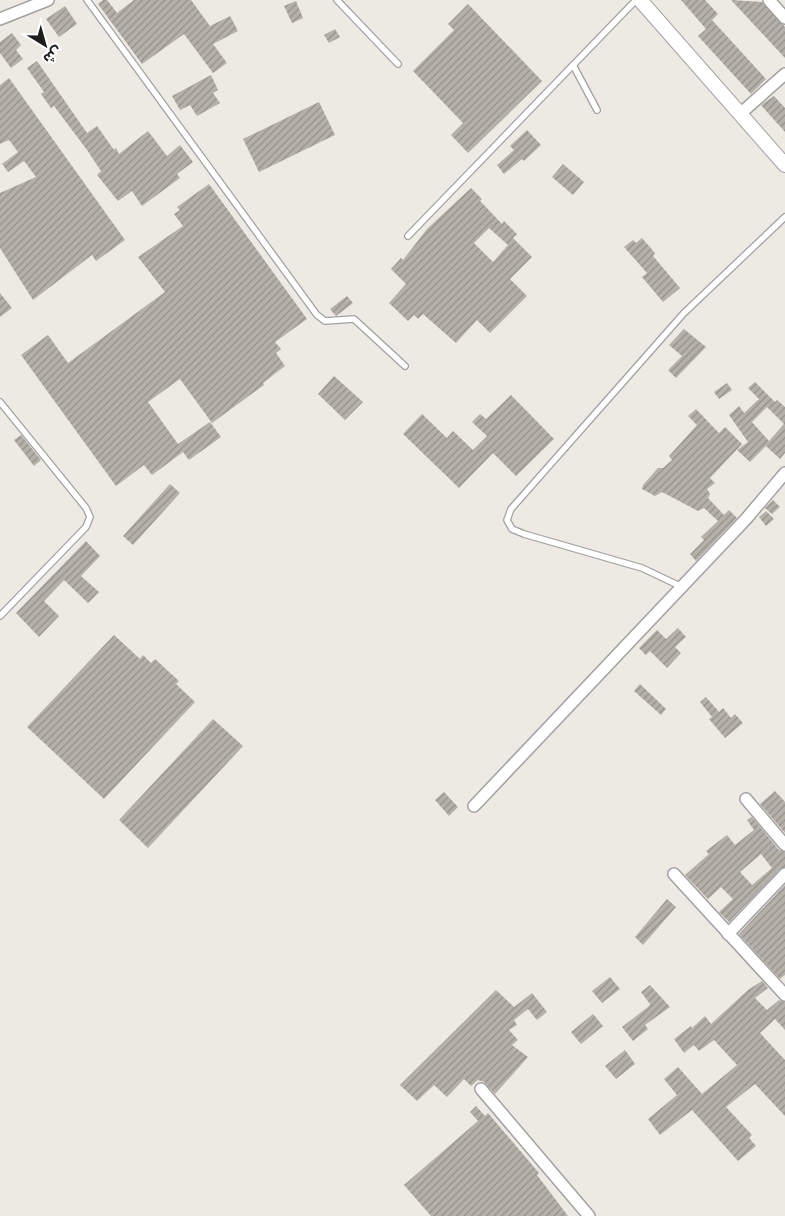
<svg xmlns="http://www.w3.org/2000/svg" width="785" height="1216" viewBox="0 0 785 1216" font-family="Inter,'Noto Sans Arabic',sans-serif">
<defs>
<pattern id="building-hatch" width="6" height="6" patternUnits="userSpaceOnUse" patternTransform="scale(1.25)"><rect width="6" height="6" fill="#b6b0aa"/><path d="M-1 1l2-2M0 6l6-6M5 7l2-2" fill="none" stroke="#938f8a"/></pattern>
</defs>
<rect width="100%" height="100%" fill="#edeae4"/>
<g fill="url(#building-hatch)" fill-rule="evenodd">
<path d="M103 0H107L117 13 134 0H191L210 26 230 16 238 31 213 44 227 63 213 73 184 34 142 64 98 4Z"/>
<path d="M681 0H705L718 14 712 20 766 79 751 94 698 36 706 29Z"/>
<path d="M731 0 762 2 785 27V58Z"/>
<path d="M296 1 303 18 292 23 284 6Z"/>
<path d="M468 4 542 81 468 153 451 135 463 123 413 71 454 30 448 24Z"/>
<path d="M65 6 77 24 59 37 46 19Z"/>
<path d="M335 29 340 37 329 43 324 35Z"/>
<path d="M12 33 21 45 16 50 23 59 11 68 0 53V42Z"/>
<path d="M37 61 87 133 97 126 114 150 116 148 119 154 148 131 167 156 180 145 193 162 177 174 180 178 142 206 132 191 118 201 97 175 101 171 87 150 54 106 51 108 41 94 44 92 27 68Z"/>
<path d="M211 75 218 90 213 93 220 103 197 116 190 105 180 110 172 96Z"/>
<path d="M9 78 125 240 96 261 92 255 33 300 0 248V193L36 177 24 161 8 172 2 164 18 152 9 140 0 144V85Z"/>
<path d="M774 96 785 108V132L761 105Z"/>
<path d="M319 102 335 135 259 172 243 139Z"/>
<path d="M527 130 541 145 524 161 522 159 504 174 497 165 514 150 510 146Z"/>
<path d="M563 164 584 182 573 195 552 177Z"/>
<path d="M209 184 307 319 275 342 281 349 276 353 285 366 263 383 264 385 212 423 180 379 148 402 178 444 210 422 221 437 189 460 183 452 152 475 144 465 116 486 21 355 48 335 68 363 165 292 138 257 183 226 174 214 180 210 177 207Z"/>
<path d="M471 188 482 199 480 201 484 205 502 224 504 221 517 234 513 238 532 257 510 279 527 296 490 333 477 320 456 343 423 314 418 319 414 315 408 321 389 303 406 284 391 269 401 258 403 260 427 229ZM489 228 508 245 493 262 474 243Z"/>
<path d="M642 238 655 253 653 256 680 288 663 302 642 277 647 273 624 247 633 240 636 243Z"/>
<path d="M0 293 12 308 0 317Z"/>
<path d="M347 296 353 303 336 316 330 309Z"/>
<path d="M684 329 706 347 676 378 668 370 682 356 669 345Z"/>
<path d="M334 376 363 402 345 420 318 394Z"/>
<path d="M755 382 775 402 777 400 785 407V453L780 459 766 446 750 462 737 450 748 442 729 415 739 406 744 413 759 399 748 388ZM767 407 784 424 769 441 752 422Z"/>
<path d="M727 383 732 390 719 399 714 392Z"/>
<path d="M511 395 554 439 516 476 493 453 459 488 403 434 422 414 447 438 453 431 473 450 487 436 472 422 480 414 486 419Z"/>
<path d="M696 409 719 433 725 427 742 444 710 478 715 483 707 489 710 494 708 498 724 515 729 510 737 518 696 561 690 554 704 540 701 537 718 521 704 508 698 511 662 492 655 496 642 489 643 485 658 468H663L672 460 669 456 697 425 688 416Z"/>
<path d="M21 435 41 460 34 466 14 440Z"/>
<path d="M170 484 180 493 133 545 123 536Z"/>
<path d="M773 500 780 507 772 514 765 508Z"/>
<path d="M766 511 774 519 766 526 759 517Z"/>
<path d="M86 541 100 556 81 576 99 592 88 603 64 580 44 601 59 616 39 637 16 613Z"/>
<path d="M678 628 686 637 675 647 681 653 667 668 650 651 646 655 639 648 657 630 666 639Z"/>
<path d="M114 635 140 659 143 655 151 663 155 659 179 681 176 684 195 702 104 799 27 727Z"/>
<path d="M640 684 666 709 661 715 634 691Z"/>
<path d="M706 697 719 712 723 708 731 718 735 714 743 723 725 738 709 719 712 717 700 702Z"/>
<path d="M213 719 243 746 148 848 119 820Z"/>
<path d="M775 791 785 802V833L760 804Z"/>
<path d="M444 792 458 807 449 816 435 800Z"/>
<path d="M752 817 779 850 785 852V867L780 869 729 922 719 912 733 899 721 887 708 899 685 875 709 854 706 851 727 835 735 845 754 830 747 820ZM761 854 772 868 752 885 740 872Z"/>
<path d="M785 885V975L780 979 739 934Z"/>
<path d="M667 899 676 907 643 945 635 937Z"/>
<path d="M610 977 620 989 602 1003 592 991Z"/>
<path d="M762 981 768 988 755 998 767 1010 779 1000 785 1002V1030L775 1019 760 1033 785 1060V1116L755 1084 726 1107 752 1135 749 1138 756 1146 738 1161 692 1110 660 1135 648 1119 677 1095 664 1079 678 1067 702 1094 737 1065 714 1040 699 1051 694 1045 684 1053 674 1039 691 1026 692 1028 705 1016 711 1024 748 990Z"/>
<path d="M650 985 670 1007 645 1025 648 1029 633 1041 622 1027 648 1007 650 1004 641 992Z"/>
<path d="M496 990 514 1007 532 993 547 1012 537 1020 528 1009 514 1020 517 1025 509 1030 518 1040 512 1045 528 1057 495 1094 484 1082 478 1080 471 1086 464 1079 447 1097 434 1085 417 1101 400 1085Z"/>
<path d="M593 1014 603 1026 581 1044 571 1032Z"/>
<path d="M625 1050 635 1064 616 1079 605 1066Z"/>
<path d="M476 1106 485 1116 488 1113 539 1173 537 1175 568 1216H431L404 1185 478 1121 470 1112Z"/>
</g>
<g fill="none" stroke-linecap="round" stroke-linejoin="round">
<defs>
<g id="service">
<path d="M87 0 317 315 325 321 354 319 405 366"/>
<path d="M337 0 398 64"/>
<path d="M573 65 597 110"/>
<path d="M408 236 636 0"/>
<path d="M0 402 86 508 90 517 86 527 0 616"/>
<path d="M682 587 642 568 524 534 512 529 507 520 511 509 684 313 785 217"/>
</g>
<g id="minor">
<path d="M769 0 785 18"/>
<path d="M0 19 48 0"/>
<path d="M740 114 785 74"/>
<path d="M746 799 785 845"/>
<path d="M474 806 746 519 785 473"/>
<path d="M674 874 785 995"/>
<path d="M728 934 785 874"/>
<path d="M481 1089 589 1216"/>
</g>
<path id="tertiary" d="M640 0 785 165"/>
</defs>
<use href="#service" stroke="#a1a1a1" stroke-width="8"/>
<use href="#minor" stroke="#a1a1a1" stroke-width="14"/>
<use href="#tertiary" stroke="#a1a1a1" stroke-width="16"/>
<use href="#service" stroke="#fff" stroke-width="5.5"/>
<use href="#minor" stroke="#fff" stroke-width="11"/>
<use href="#tertiary" stroke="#fff" stroke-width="14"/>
</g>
<g transform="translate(45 45) rotate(143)" stroke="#ffffff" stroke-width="4" paint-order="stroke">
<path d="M0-4L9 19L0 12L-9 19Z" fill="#1d1d1d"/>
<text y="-8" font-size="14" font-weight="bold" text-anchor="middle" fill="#1d1d1d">ش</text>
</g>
</svg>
